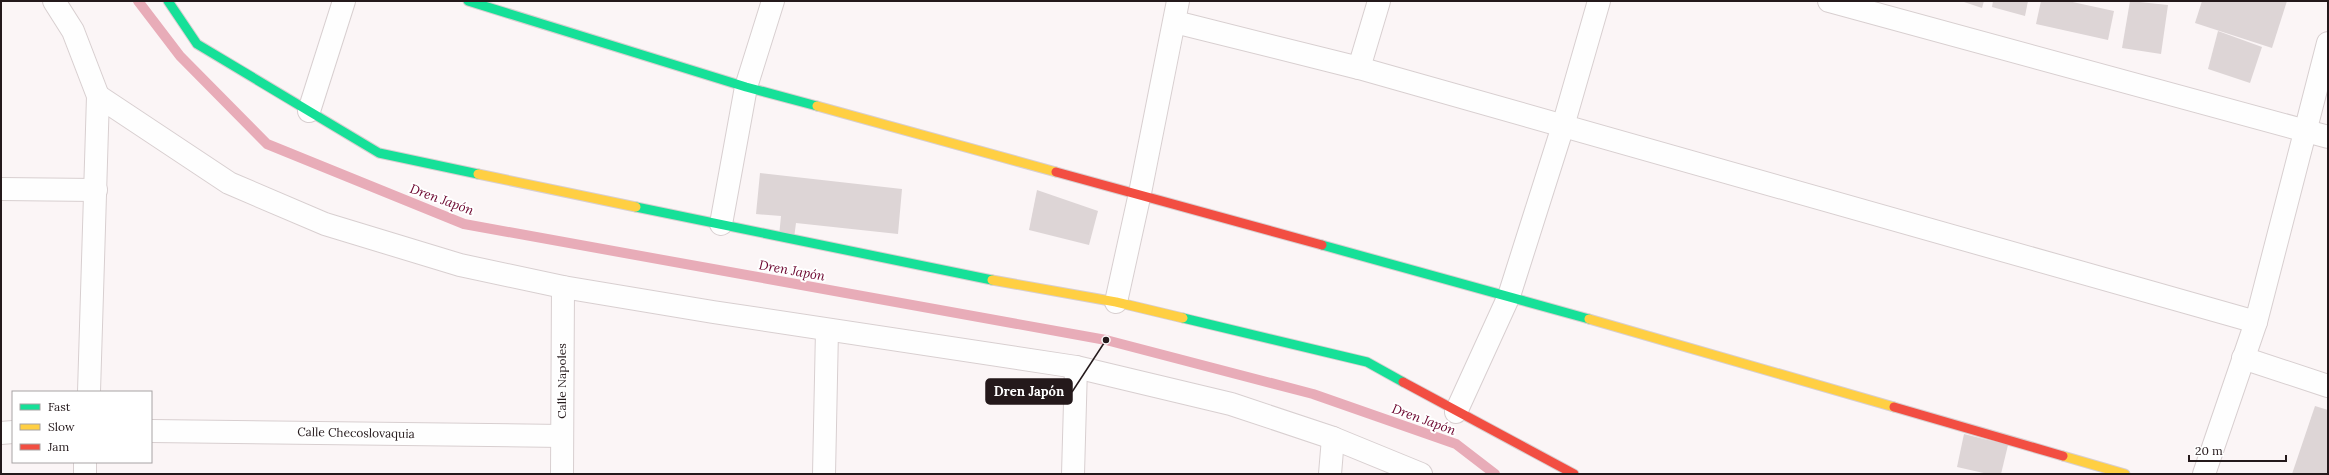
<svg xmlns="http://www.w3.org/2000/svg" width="2329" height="475" viewBox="0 0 2329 475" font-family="Lora,serif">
<rect width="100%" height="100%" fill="#fbf5f6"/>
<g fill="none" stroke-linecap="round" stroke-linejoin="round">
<path stroke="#e8acb8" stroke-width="10" d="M138 1 180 56 267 144 464 224 1106 340 1313 394 1456 444 1495 474"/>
</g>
<g fill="#ddd5d6">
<path d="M1961 1H1984L1982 8Z"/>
<path d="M1993 1H2028L2025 16 1992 7Z"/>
<path d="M2041 1H2068L2114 11 2108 40 2036 24Z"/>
<path d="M2130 1 2168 5 2161 54 2122 48Z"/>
<path d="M2202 1H2287L2272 48 2195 23Z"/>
<path d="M2218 31 2262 47 2250 83 2208 69Z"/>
<path d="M760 173 902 189 898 234 796 223 794 238 779 236 781 216 756 214Z"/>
<path d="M1037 190 1098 211 1089 245 1029 230Z"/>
<path d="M2315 406 2328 410V474H2292Z"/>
<path d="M1964 434 2008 445 2001 474H1988L1957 467Z"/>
</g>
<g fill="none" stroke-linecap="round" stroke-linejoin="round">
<defs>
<g id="street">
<path d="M54 1 73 31 98 96 89 392"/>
<path d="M1829 1 2328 137"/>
<path d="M1175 22 1359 68 2256 322"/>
<path d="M1359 68 1379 1"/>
<path d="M98 96 229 183 325 224 460 265 563 287 713 312 1076 367 1231 404 1333 438 1421 474"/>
<path d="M309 111 344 1"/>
<path d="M1 189 96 190"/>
<path d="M721 224 746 87 773 1"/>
<path d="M1116 302 1140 193 1178 1"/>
<path d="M2243 358 2328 386"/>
<path d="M1456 412 1509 296 1563 126 1599 1"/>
<path d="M151 431 562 436"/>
<path d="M1 433 13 432"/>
<path d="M85 474V462"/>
<path d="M562 474 563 287"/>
<path d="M824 474 827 330"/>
<path d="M1073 474 1076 367"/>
<path d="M1330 474 1333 438"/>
<path d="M2204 474 2256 322 2328 43"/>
</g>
<g id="fast">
<path d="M168 1 197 44 379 153 478 174"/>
<path d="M468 1 746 87 817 106"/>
<path d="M636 207 992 280"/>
<path d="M1322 245 1589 319"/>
<path d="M1183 318 1367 362 1403 382"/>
</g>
<g id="slow">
<path d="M817 106 1056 172"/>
<path d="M478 174 636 207"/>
<path d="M992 280 1116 302 1183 318"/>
<path d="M1589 319 1894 407"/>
<path d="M2063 456 2125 474"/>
</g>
<g id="jam">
<path d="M1056 172 1322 245"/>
<path d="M1403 382 1574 474"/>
<path d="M1894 407 2063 456"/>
</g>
</defs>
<use href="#street" stroke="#d8cfd0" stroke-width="24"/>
<use href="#fast" stroke="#d8cfd0" stroke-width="11"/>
<use href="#slow" stroke="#d8cfd0" stroke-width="11"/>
<use href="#jam" stroke="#d8cfd0" stroke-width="11"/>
<use href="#street" stroke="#fefefe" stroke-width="22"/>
<use href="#fast" stroke="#16e098" stroke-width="9"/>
<use href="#slow" stroke="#ffcf43" stroke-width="9"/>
<use href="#jam" stroke="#f24e42" stroke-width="9"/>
</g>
<g text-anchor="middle" stroke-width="4" stroke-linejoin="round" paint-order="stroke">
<g font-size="12" fill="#24191b" stroke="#fff">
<text transform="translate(562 381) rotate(-90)" y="4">Calle Napoles</text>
<text transform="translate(356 433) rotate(1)" y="4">Calle Checoslovaquia</text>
</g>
<g font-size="13" font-style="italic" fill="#69002b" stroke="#fff">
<text transform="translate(442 199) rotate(20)" y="5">Dren Japón</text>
<text transform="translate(792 270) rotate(10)" y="5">Dren Japón</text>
<text transform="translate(1424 419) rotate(20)" y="5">Dren Japón</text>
</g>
</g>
<path fill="none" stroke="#24191b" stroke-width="1.5" d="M1106 340L1072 392"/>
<circle fill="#24191b" stroke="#fff" stroke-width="1.5" cx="1106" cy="340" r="4"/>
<rect fill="#24191b" stroke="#24191b" stroke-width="1.5" x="986" y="379" width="86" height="25" rx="4"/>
<g font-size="13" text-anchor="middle" font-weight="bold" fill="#fff">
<text x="1029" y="396">Dren Japón</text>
</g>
<rect width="2329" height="475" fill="none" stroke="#24191b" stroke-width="4"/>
<rect x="12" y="391" width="140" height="72" fill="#ffffff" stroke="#a7a3a4"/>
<rect x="20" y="404" width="20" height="6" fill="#16e098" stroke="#a7a3a4"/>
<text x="48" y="411" font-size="12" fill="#24191b">Fast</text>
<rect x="20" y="424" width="20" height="6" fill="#ffcf43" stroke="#a7a3a4"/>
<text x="48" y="431" font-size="12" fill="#24191b">Slow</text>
<rect x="20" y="444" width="20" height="6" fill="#f24e42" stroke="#a7a3a4"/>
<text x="48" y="451" font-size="12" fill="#24191b">Jam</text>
<path d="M2189 455v6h97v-6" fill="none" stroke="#24191b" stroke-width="2"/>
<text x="2195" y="455" font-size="12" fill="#24191b" stroke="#ffffff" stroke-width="3" paint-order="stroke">20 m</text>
</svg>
